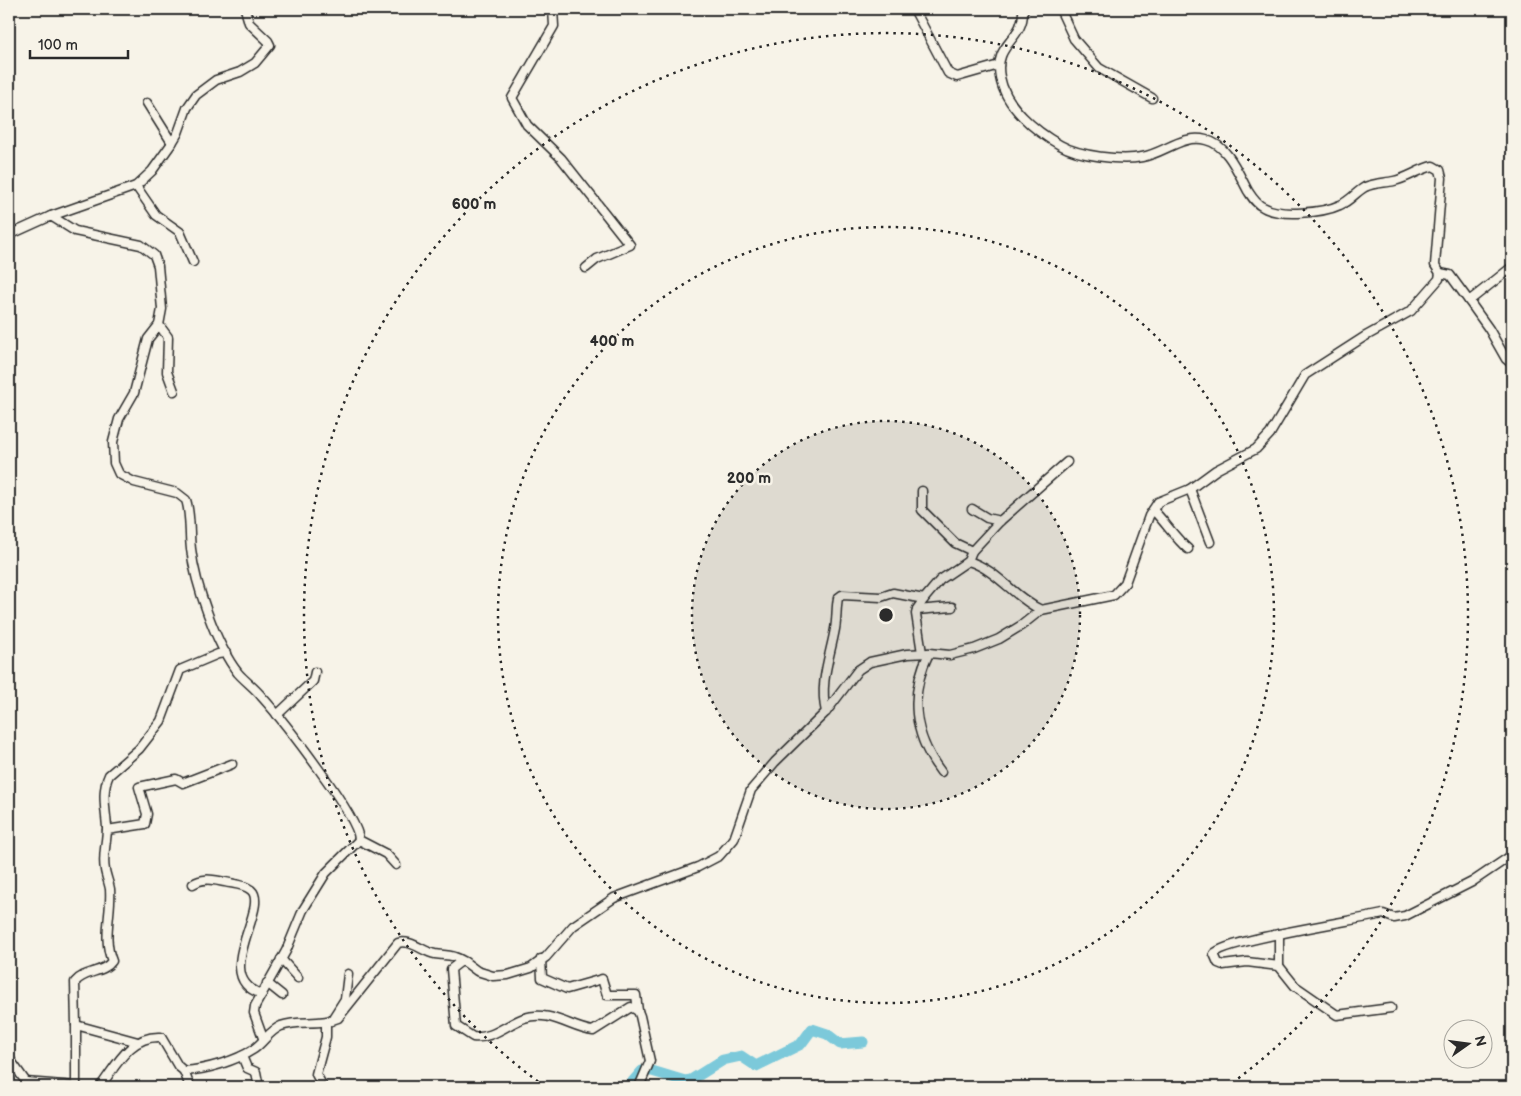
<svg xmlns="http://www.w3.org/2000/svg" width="1521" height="1096" viewBox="0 0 1521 1096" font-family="'Balsamiq Sans',sans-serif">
<rect width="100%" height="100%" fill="#f7f3e8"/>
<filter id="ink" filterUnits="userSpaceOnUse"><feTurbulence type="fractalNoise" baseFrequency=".02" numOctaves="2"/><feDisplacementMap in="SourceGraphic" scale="10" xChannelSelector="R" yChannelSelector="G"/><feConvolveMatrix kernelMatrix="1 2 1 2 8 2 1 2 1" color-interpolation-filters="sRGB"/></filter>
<g filter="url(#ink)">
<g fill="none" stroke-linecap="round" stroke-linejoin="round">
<path stroke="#7cc9da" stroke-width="11" d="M628 1087 642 1071H652L685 1081 691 1080 723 1060 741 1056 756 1066 801 1044 812 1029 827 1034 840 1044 863 1042"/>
<defs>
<g id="minor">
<path d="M553 9 554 26 512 98 527 125 561 158 630 245 597 259 586 268"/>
<path d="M914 9 948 73 957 77 999 65"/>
<path d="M1023 9C1025 40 993 43 1000 77 1005 106 1035 131 1060 145 1079 156 1121 161 1142 157 1165 153 1182 134 1206 140 1228 145 1238 173 1248 191 1252 197 1256 204 1263 207 1280 217 1323 213 1340 205 1350 201 1356 192 1365 187 1373 183 1385 183 1394 181 1408 178 1419 169 1433 166L1440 170 1442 178 1435 265 1440 273"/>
<path d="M1060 9 1074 39 1099 68 1152 98"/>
<path d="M147 103 172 143"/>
<path d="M136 186 156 215 180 232 193 262"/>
<path d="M51 216 136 186 152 171 172 143 178 133 187 108 196 95 216 80 240 72 255 63 270 45 268 41 249 23 245 9"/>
<path d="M9 235 51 216 75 231 141 245 154 255 158 266 162 309 159 325 148 339 134 393 119 419 113 442 114 463 119 474 134 482 177 493 186 500C191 515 189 533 191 549 195 584 216 645 238 673 245 681 255 688 262 697 281 718 360 818 359 840L386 854 396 865"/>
<path d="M1469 301 1489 329 1506 359 1512 364"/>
<path d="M159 325 168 337 167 372 174 391"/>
<path d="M1190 489 1210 542"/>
<path d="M922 491V510L955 543 972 551"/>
<path d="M972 509 987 518 1000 521"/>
<path d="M1153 510C1166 523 1175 538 1188 549"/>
<path d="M968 561C998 570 1013 597 1041 610"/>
<path d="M917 610 952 607"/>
<path d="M922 653 916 614 917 609 924 599 940 580 968 561 972 551 1000 521 1067 462"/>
<path d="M929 653C909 694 913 735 941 772"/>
<path d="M826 712C819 683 830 657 835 629 837 619 836 608 838 598L842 595 881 597 893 593 924 599"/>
<path d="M277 715 313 681 315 672"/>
<path d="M107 830 145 824 147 814 139 787 176 779 183 783 232 764"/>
<path d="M193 884C203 877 213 880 225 882 233 884 244 884 251 890 271 907 209 978 262 994"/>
<path d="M1279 934V966"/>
<path d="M281 959 298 978"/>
<path d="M541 959 542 978 567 989 602 979 607 995H636L638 1011"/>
<path d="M267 983 282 995"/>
<path d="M1391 1008 1337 1015 1295 986 1279 966 1247 962 1223 965 1218 963 1214 954C1224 940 1358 920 1383 914L1394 918 1405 916 1472 882 1512 855"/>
<path d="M331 1021 345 999 348 974"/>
<path d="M76 1025 75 982C85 970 104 973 112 961 102 937 112 913 110 889 109 883 106 876 105 870 102 856 107 842 107 828 106 810 101 792 109 775L139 749 161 721 180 670 218 654 226 653"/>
<path d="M263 1038 254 1013 255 1006 286 951 303 910 326 873 359 840"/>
<path d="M242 1056 247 1068 256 1072 259 1087"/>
<path d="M9 1058 26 1082"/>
<path d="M184 1071 190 1087"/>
<path d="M322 1085 316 1074 326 1037V1022"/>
<path d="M25 1087 26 1082 76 1086V1025L138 1042"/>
<path d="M100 1087C116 1066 130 1035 161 1037L178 1066 184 1071C205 1070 236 1061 254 1049 264 1042 269 1031 281 1026 299 1019 320 1026 338 1018L398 943C411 939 423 952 435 954 449 956 452 954 465 962"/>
<path d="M639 1087 650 1061 640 1016 638 1011 631 1007 593 1031C572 1029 550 1009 524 1018 509 1023 491 1040 473 1037L456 1026 451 969 460 962H465L477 971 493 976 508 975 531 968 546 957 573 926 614 898 698 867 719 856 734 839 751 790 775 762 826 712 858 670 870 662 907 654 929 653 950 655 974 649 999 639 1022 625 1041 610 1114 595 1125 583 1149 516 1158 502 1190 489 1216 470 1256 449 1270 434 1305 375 1364 337 1411 311 1439 279 1440 273 1450 275 1469 301 1512 267"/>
</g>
</defs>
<use href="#minor" stroke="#2b2b2b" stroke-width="11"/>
<use href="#minor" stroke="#f7f3e8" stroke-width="8"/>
</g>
</g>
<circle cx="886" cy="615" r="194" fill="#2b2b2b" fill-opacity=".12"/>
<g fill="none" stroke="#2b2b2b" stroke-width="2.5" stroke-dasharray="2.5 5">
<circle cx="886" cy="615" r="194"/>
<circle cx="886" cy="615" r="388"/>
<path d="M544 1086A582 582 0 1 1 1228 1086"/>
</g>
<circle cx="886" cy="615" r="8" fill="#2b2b2b" stroke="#f7f3e8" stroke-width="2.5"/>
<g font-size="15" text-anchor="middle" font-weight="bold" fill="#2b2b2b" stroke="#f7f3e8" stroke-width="5" stroke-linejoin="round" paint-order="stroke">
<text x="474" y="209">600 m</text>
<text x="612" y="346">400 m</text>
<text x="749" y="483">200 m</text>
</g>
<rect width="1521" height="1096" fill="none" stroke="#f7f3e8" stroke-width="30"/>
<rect x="15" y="15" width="1491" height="1066" fill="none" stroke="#2b2b2b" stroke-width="2" filter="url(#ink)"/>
<g transform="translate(1468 1044) rotate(76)"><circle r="24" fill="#f7f3e8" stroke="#a5a39c"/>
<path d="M0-4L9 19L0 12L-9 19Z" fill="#2b2b2b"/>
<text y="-8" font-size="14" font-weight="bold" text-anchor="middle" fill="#2b2b2b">N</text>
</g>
<path d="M30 50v8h98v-8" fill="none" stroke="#2b2b2b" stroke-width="2.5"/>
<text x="38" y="50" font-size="15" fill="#2b2b2b" stroke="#f7f3e8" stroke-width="4" paint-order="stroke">100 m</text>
</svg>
